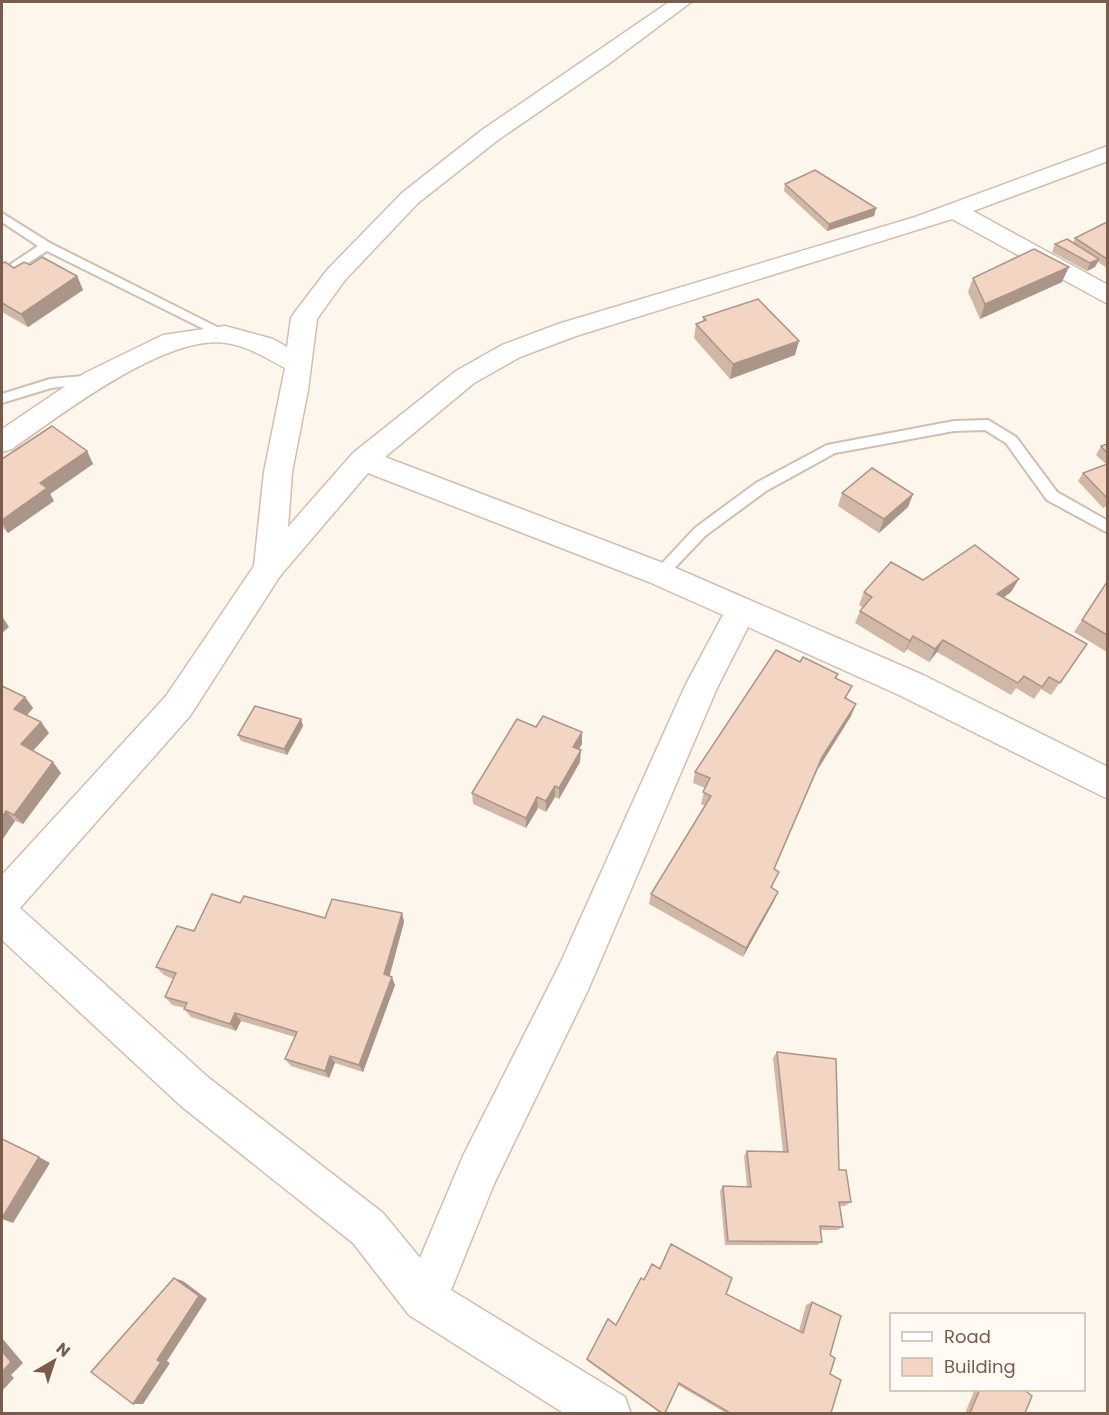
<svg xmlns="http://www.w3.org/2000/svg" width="1109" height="1415" viewBox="0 0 1109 1415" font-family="Poppins,sans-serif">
<rect width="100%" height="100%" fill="#fdf6ec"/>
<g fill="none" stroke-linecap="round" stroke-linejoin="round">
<defs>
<g id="service">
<path d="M2 213 50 243 231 334 225 338 220 337 47 251 2 279V270L38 246 2 222Z"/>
<path d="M94 375 99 376V382L51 388 2 403V394L50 379Z"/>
<path d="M988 420 1016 437 1057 492 1108 521V533L1047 500 1006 443 985 430 954 431 835 453 766 491 705 536 665 578 660 580 652 574 695 528 756 483 827 445 954 421Z"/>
</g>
<path id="minor" d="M669 2H691L607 65 498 140 418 203 345 280 317 319 308 390 292 472 288 527 353 453 456 371 502 345 558 324 915 217 1108 146V161L973 211 1108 285V304L952 219 576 336 520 357 474 383 385 457 671 566 923 675 1108 767V799L899 695 748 627 717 688 588 990 494 1184 451 1290 625 1397 631 1414H565L409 1315 353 1243 181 1106 2 940V875L166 696 254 566 264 472 285 368C266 358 248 346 226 343 165 334 61 415 12 449L2 452V429L85 373 163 335 225 326 273 339 287 347 291 318 295 312 327 270 402 193 482 130ZM368 473 649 582 723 615 685 686 560 964 463 1156 420 1258 383 1213 209 1078 20 908 190 716 280 576Z"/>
</defs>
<use href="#service" stroke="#d1beb0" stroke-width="4"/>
<use href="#minor" stroke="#d1beb0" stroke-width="3"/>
<use href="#service" fill="#fff" fill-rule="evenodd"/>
<use href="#minor" fill="#fff" fill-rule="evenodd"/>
</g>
<g fill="#d1b7a8">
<path d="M785 184 876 208 874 216 827 231 784 191Z"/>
<path d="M1107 222V268L1098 262 1095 267 1087 271 1052 252 1055 244 1073 243 1075 238Z"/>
<path d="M2 264 14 268 30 265 77 276 83 290 28 327 2 312Z"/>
<path d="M973 278 1062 282 980 319 968 292Z"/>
<path d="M703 317 795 355 730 379 694 338 696 324 703 321Z"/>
<path d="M1107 444V506L1103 508 1078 481 1083 473 1106 464 1096 455 1101 446Z"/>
<path d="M87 451 93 464 50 494 54 501 8 533 2 527V459Z"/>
<path d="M842 493 913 494 908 507 879 533 838 506Z"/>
<path d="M923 580 1011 592 1004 597 1087 644 1051 695 1041 689 1034 699 1016 688 1011 695 937 652 929 662 907 649 904 653 855 623 860 611 863 608 859 605 864 592Z"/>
<path d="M1107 582V652L1074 632Z"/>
<path d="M800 662 836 678 846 699 851 716 818 769 774 869 779 872 772 888 778 892 774 901 743 957 649 904 651 894 705 806 701 804 705 788 693 783 695 772Z"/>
<path d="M25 697 33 708 27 715 41 722 49 733 33 751 61 773 23 824 15 821 2 840Z"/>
<path d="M301 719 303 726 287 755 241 741 238 735Z"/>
<path d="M536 727 582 732V744L579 749 580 762 559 799 555 797 546 812 538 808 526 828 473 804 472 793Z"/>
<path d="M240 903 325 918 402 913 404 922 389 976 395 985 363 1072 335 1063 329 1078 291 1066 285 1059 295 1037 241 1021 236 1031 191 1017 184 1009 185 1008 172 1005 165 997 173 979 164 975 156 967 194 931Z"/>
<path d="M777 1052 839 1170 851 1202 845 1206H840L843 1227 837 1230H821L822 1242 817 1245H725L720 1191 723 1186 747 1187 744 1156 747 1151 783 1152 773 1058Z"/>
<path d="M671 1244 726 1294 799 1331 806 1305 812 1302 830 1355 831 1413H726L678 1385 665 1413H660L586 1360 608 1319 616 1325 659 1268Z"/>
<path d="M975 1389H1023L1025 1413H965Z"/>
</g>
<g fill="#aa9588">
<path d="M876 208 874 216 827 231 829 224Z"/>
<path d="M1099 259 1095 267 1087 271 1090 263Z"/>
<path d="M1069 267 1062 282 980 319 985 304Z"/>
<path d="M77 276 83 290 28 327 21 314Z"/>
<path d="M799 341 795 355 730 379 733 364Z"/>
<path d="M87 451 93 464 50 494 54 501 8 533 2 522V520L40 483Z"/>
<path d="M913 494 908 507 879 533 884 519Z"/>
<path d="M1019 579 1011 592 990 607 997 594Z"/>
<path d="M2 616 9 627 2 633Z"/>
<path d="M913 636 907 649 904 653 910 641Z"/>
<path d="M943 640 937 652 929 662 935 649Z"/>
<path d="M25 697 33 708 23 720 14 709Z"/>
<path d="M856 704 851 716 818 769 822 757Z"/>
<path d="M301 719 303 726 287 755 284 749Z"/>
<path d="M41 722 49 733 29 755 21 744Z"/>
<path d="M582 732V744L573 758V747Z"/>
<path d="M581 750 580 762 559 799V788Z"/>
<path d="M53 762 61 773 23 824 14 815Z"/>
<path d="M555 786V797L546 812V801Z"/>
<path d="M537 797 538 808 526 828V818Z"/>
<path d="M6 811 15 821 2 840V817Z"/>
<path d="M778 892 774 901 743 957 746 948Z"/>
<path d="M402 913 404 922 388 982 384 974Z"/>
<path d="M392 977 395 985 363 1072 359 1065Z"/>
<path d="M235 1013 241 1021 236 1031 230 1024Z"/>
<path d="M330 1056 335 1063 329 1078 325 1071Z"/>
<path d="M39 1157 50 1163 13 1223 2 1219Z"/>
<path d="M174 1278 183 1281 207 1299 167 1361 170 1363 143 1404H133L157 1360Z"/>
<path d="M2 1338 23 1363 11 1375 14 1378 2 1391Z"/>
</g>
<g fill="#f3d5c3" stroke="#aa9588" stroke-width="1.5">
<path d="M815 170 876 208 829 224 785 184Z"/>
<path d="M1107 222V259L1075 238Z"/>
<path d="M1067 239 1099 259 1090 263 1055 244Z"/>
<path d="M1034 249 1069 267 985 304 973 278Z"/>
<path d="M42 257 77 276 21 314 2 303V264L5 262 14 268 24 262 30 265Z"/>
<path d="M758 299 799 341 733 364 696 324 706 320 703 317Z"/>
<path d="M52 426 87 451 40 483 47 488 2 520V459Z"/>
<path d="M1107 444V453L1101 446Z"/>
<path d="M1107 464V498L1083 473Z"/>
<path d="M872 468 913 494 884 519 842 493Z"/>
<path d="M975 545 1019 579 997 594 1087 644 1060 683 1049 677 1042 687 1024 676 1018 683 943 640 935 649 913 636 910 641 860 611 872 597 864 592 891 562 923 580Z"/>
<path d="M1107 582V635L1082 620Z"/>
<path d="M776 650 800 662 803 657 838 674 835 678 852 686 845 698 856 704 822 757 774 869 779 872 771 887 778 892 746 948 651 894 711 796 703 792 710 778 695 772Z"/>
<path d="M2 686 25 697 14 709 41 722 21 744 53 762 14 815 6 811 2 817Z"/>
<path d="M255 706 301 719 284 749 238 735Z"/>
<path d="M543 716 582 732 573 747 581 750 559 788 555 786 546 801 537 797 526 818 472 793 517 719 536 727Z"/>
<path d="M212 894 240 903 244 896 325 918 332 899 402 913 384 974 392 977 359 1065 330 1056 325 1071 285 1059 297 1032 235 1013 230 1024 184 1009 187 1003 165 997 176 973 156 967 177 926 194 931Z"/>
<path d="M777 1052 836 1059 839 1170H846L851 1202H839L843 1227 820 1226 822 1242 728 1241 723 1186 751 1187 747 1151 788 1152Z"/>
<path d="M2 1139 39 1157 2 1218Z"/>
<path d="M671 1244 732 1278 726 1294 803 1333 812 1302 841 1316 830 1355 835 1358 830 1374 841 1380 831 1413H730L679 1383 665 1413H662L587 1359 608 1319 616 1325 641 1278 644 1280 652 1264 660 1269Z"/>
<path d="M174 1278 199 1296 157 1360 161 1362 133 1404 91 1372Z"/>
<path d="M2 1351 11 1362 2 1372Z"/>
<path d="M980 1389H1023L1032 1396 1025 1413H970Z"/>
</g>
<rect width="1109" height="1415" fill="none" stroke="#7a5c4d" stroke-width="6"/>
<rect x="890" y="1313" width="195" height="78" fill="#fffaf3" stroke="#cabbb1" stroke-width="1.5"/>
<rect x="902" y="1332" width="30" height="9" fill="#ffffff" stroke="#cabbb1" stroke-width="1.5"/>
<text x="944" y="1343" font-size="18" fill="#7a5c4d">Road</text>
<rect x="902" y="1358" width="30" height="18" fill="#f3d5c3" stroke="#cabbb1" stroke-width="1.5"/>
<text x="944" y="1373" font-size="18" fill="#7a5c4d">Building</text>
<g transform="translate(54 1361) rotate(39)" stroke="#fffaf3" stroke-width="4.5" paint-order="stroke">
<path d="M0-4.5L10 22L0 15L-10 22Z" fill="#7a5c4d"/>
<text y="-9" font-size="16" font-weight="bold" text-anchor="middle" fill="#7a5c4d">N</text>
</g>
</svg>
